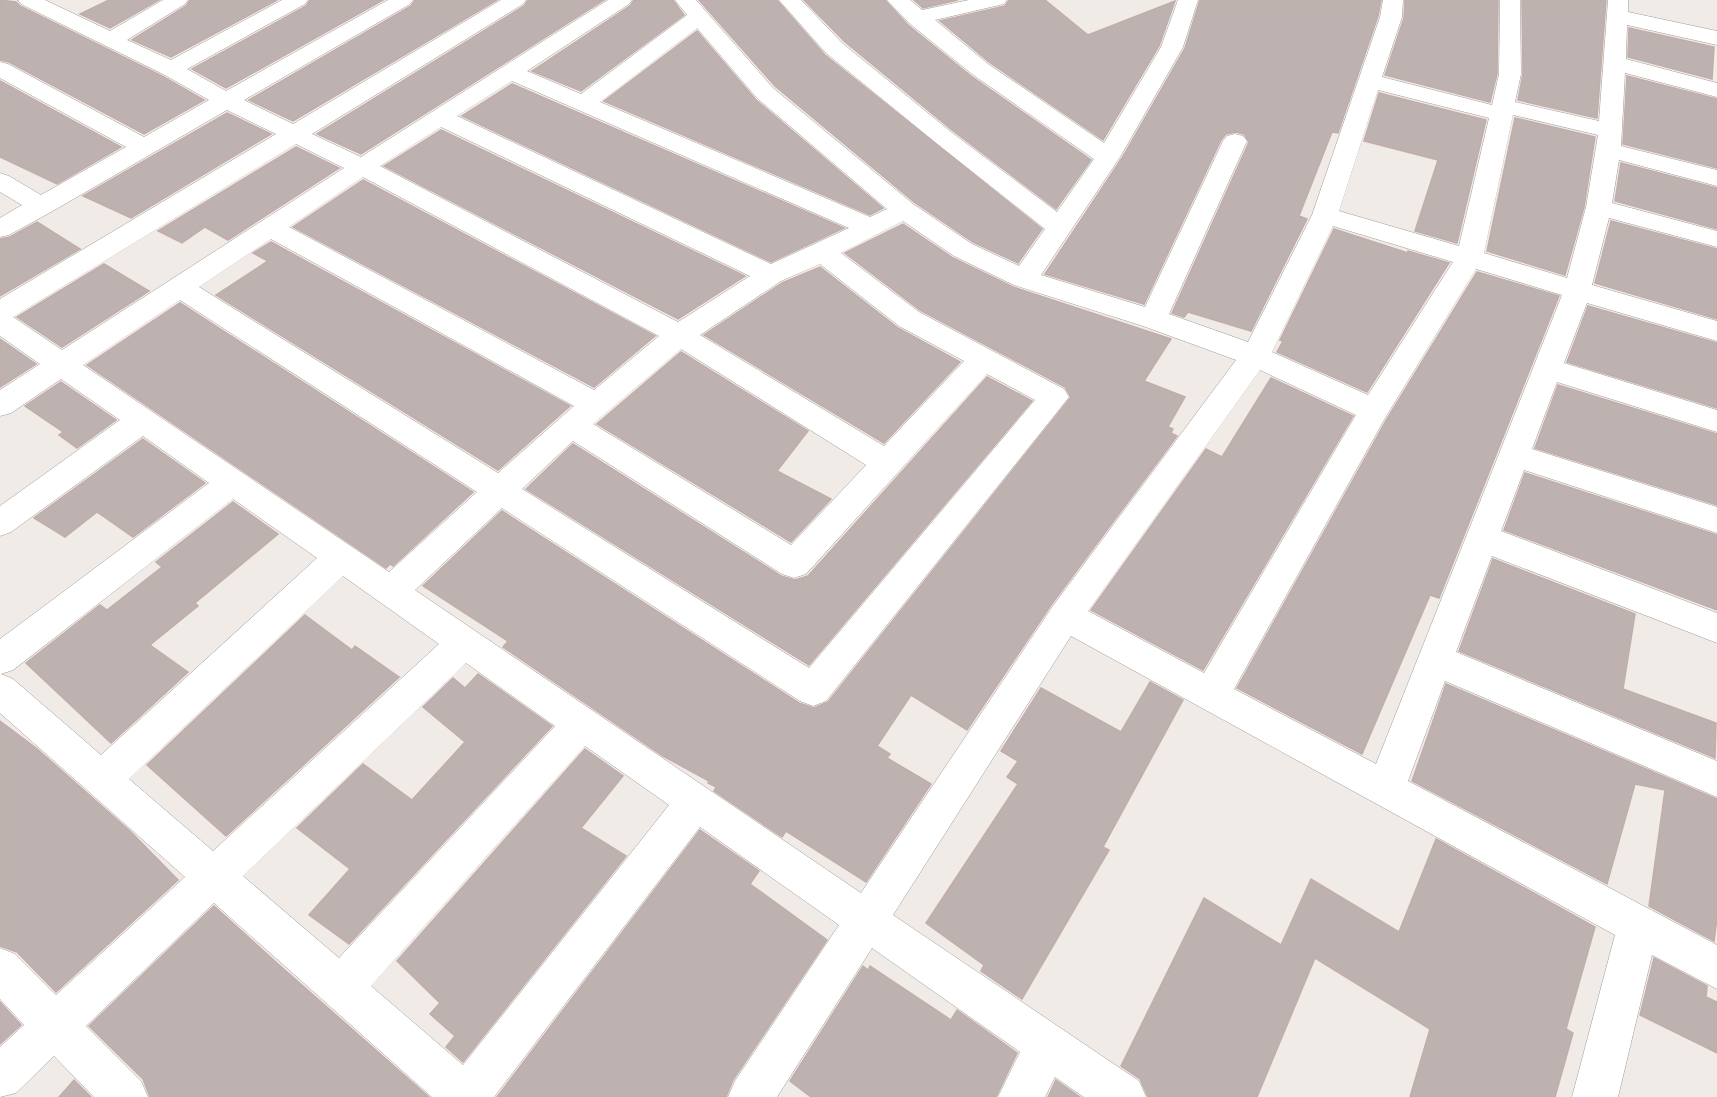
<svg xmlns="http://www.w3.org/2000/svg" width="1717" height="1097" viewBox="0 0 1717 1097" font-family="Mulish,sans-serif">
<rect width="100%" height="100%" fill="#f0ebe7"/>
<g fill="#bdb2b0" stroke="#c2ada9" stroke-width="1.5">
<path d="M0 0 16 2 20 6 162 76 204 100 144 134 9 62 0 60Z"/>
<path d="M109 0H159L110 28 80 14Z"/>
<path d="M190 0H277L171 57 132 40 186 6Z"/>
<path d="M310 0H383L226 88 192 69 306 6Z"/>
<path d="M415 0H497L293 121 249 100 411 6Z"/>
<path d="M528 0H604L361 154 317 134 524 6Z"/>
<path d="M634 0H673L684 15 581 91 532 71 630 6Z"/>
<path d="M699 0H777L825 55 1042 229 1018 263 973 242 914 202 775 86Z"/>
<path d="M804 0H885L908 25 971 76 1091 160 1056 209 952 130 844 41Z"/>
<path d="M914 0H958L923 8Z"/>
<path d="M1009 0H1045L1088 35 1175 1 1159 46 1103 140 989 62 940 21 1005 6Z"/>
<path d="M1200 0H1381L1378 16 1338 133 1332 132 1299 216 1307 219 1251 331 1188 312 1184 317 1172 313 1249 142 1244 134 1236 132 1226 134 1221 140 1144 304 1045 274 1122 158 1185 48Z"/>
<path d="M1405 0H1498L1497 74 1490 102 1385 75 1404 18Z"/>
<path d="M1522 0H1606L1597 118 1518 100 1523 74Z"/>
<path d="M1629 28 1714 47 1712 79 1628 57Z"/>
<path d="M697 31 756 100 883 208 870 215 604 101Z"/>
<path d="M1627 76 1717 99V168L1623 144Z"/>
<path d="M0 81 121 147 57 184 0 157Z"/>
<path d="M512 84 844 228 771 262 462 116Z"/>
<path d="M1379 93 1486 120 1457 243 1415 231 1438 160 1364 141Z"/>
<path d="M227 113 271 134 131 218 83 196Z"/>
<path d="M1515 118 1595 137 1584 207 1565 275 1487 251Z"/>
<path d="M441 130 745 276 678 319 384 166Z"/>
<path d="M296 147 339 168 228 240 205 227 182 243 158 231Z"/>
<path d="M1621 163 1717 188V229L1615 201Z"/>
<path d="M363 180 655 336 594 387 293 227Z"/>
<path d="M1611 221 1717 249V319L1595 283Z"/>
<path d="M37 222 80 249 0 296V239L10 237Z"/>
<path d="M903 224 953 258 1013 287 1171 339 1144 381 1185 397 1168 427 1173 429 1171 433 1177 436 1051 605 967 730 911 695 877 746 890 754 887 758 931 784 866 882 786 831 782 837 714 791 716 787 708 783 709 781 663 756 503 647 508 641 423 586 502 511 799 703 814 708 828 702 1071 397 1065 387 920 310 845 253Z"/>
<path d="M1334 229 1408 253V251L1449 263 1367 392 1277 352 1283 341 1280 340Z"/>
<path d="M271 242 570 406 498 470 216 295 268 261 253 253Z"/>
<path d="M104 264 149 291 62 347 17 317Z"/>
<path d="M820 267 898 328 960 362 884 443 704 335 782 283Z"/>
<path d="M1477 272 1559 296 1439 598 1430 595 1362 754 1237 688 1387 419Z"/>
<path d="M180 303 473 492 393 566 390 564 386 568 87 365Z"/>
<path d="M1588 306 1717 343V408L1567 362Z"/>
<path d="M0 339 36 364 0 387Z"/>
<path d="M681 352 808 431 777 471 831 499 791 542 597 424Z"/>
<path d="M987 377 1032 401 809 665 526 489 573 444 781 576 795 580 808 576Z"/>
<path d="M1271 378 1353 416 1203 670 1091 610 1206 449 1222 457Z"/>
<path d="M61 382 116 420 77 448 59 435 63 432 25 406Z"/>
<path d="M1558 385 1717 434V505L1535 448Z"/>
<path d="M143 439 205 483 133 537 97 512 65 537 34 518Z"/>
<path d="M1525 473 1717 535V610L1504 530Z"/>
<path d="M233 502 278 534 195 603 198 606 150 645 188 672 111 743 26 663 100 605 107 610 162 567 156 562Z"/>
<path d="M1493 559 1635 614 1623 689 1716 723 1715 758 1459 651Z"/>
<path d="M305 615 352 650 355 646 399 677 226 836 147 765Z"/>
<path d="M478 674 552 726 349 944 309 915 350 869 297 828 363 764 412 800 465 742 423 707 453 678 465 688Z"/>
<path d="M1150 682 1183 700 1103 847 1109 850 1022 999 981 971 984 965 926 923 1018 784 1007 777 1018 761 1001 751 1041 688 1121 732Z"/>
<path d="M1446 684 1717 799V918L1714 941 1649 906 1665 790 1635 784 1607 884 1412 781Z"/>
<path d="M0 721 36 748 130 831 178 880 56 992 17 952 0 946Z"/>
<path d="M585 749 623 776 581 828 626 856 463 1062 446 1047 455 1036 430 1014 440 1003 397 961Z"/>
<path d="M700 830 759 871 750 884 827 940 733 1080 726 1097H497Z"/>
<path d="M1436 839 1595 927 1566 1029 1573 1033 1555 1097H1410L1430 1029 1315 958 1257 1097H1148L1140 1079 1121 1066 1204 898 1281 945 1311 879 1399 932Z"/>
<path d="M214 906 278 964 429 1097H150L143 1079 89 1026Z"/>
<path d="M1654 958 1707 986 1706 997 1717 1002V1053L1640 1015Z"/>
<path d="M863 966 868 970 870 966 951 1020 957 1010 1017 1053 996 1097H811L790 1081Z"/>
<path d="M0 1002 21 1025 0 1044Z"/>
<path d="M74 1080 91 1097H59Z"/>
<path d="M1056 1080 1080 1097H1048Z"/>
</g>
<g fill="none" stroke-linecap="round" stroke-linejoin="round">
<defs>
<path id="minor" d="M18 0H45L110 31 163 0H188L185 4 127 40 171 60 282 0H308L305 4 187 69 226 91 388 0H413L410 4 244 100 293 124 501 0H526L523 4 312 134 361 157 608 0H632L629 4 527 71 581 94 687 15 675 0H696L773 88 913 204 972 244 1019 266 1045 229 935 142 826 53 779 0H801L842 43 951 132 1057 212 1094 159 972 74 909 23 887 0H910L922 10 969 0H1007L1004 4 935 20 988 64 1104 143 1161 47 1178 0H1198L1183 47 1120 157 1041 275 1145 307 1223 141 1227 136 1235 134 1243 136 1247 141 1169 314 1248 342 1312 215 1380 17 1383 0H1403L1402 17 1382 77 1492 105 1499 74 1500 0H1520L1521 74 1515 102 1599 121 1608 0H1628V12L1717 31V45L1627 25 1626 59 1717 83V97L1625 73 1621 146 1717 170V186L1619 160 1612 203 1717 231V247L1609 218 1592 285 1717 321V341L1587 303 1564 363 1717 410V432L1557 382 1532 449 1717 507V533L1524 470 1501 531 1717 613V643L1492 556 1456 652 1717 761V797L1445 681 1408 781 1717 945V989L1652 955 1618 1097H1572L1615 935 1071 636 893 915 1139 1081 1146 1097H1084L1055 1077 1045 1097H998L1020 1052 872 948 777 1097H728L735 1081 839 925 700 827 494 1097H432L214 903 86 1026 141 1081 148 1097H94L54 1056 16 1093 0 1097V1047L24 1025 0 999V948L15 954 56 995 185 877 0 713V639L209 483 143 436 11 532 0 536V506L120 420 61 379 11 413 0 416V390L40 364 0 336V299L276 134 227 110 51 212 9 235 0 237V218L22 205 0 192V173L9 176 41 195 126 147 0 78V62L8 64 144 137 209 100 163 74 21 4ZM697 28 757 98 887 209 870 217 600 102ZM512 81 849 228 771 264 457 116ZM1378 90 1489 118 1459 246 1339 211ZM1513 115 1598 135 1586 207 1567 278 1484 253ZM441 127 750 276 678 322 380 166ZM296 144 344 168 62 350 13 317ZM363 177 659 336 594 390 289 227ZM903 221 954 256 1014 285 1143 326 1236 360 1053 606 861 893 415 590 502 508 800 701 813 706 826 701 1069 397 1064 389 919 312 841 253ZM1333 226 1453 262 1368 395 1272 352ZM271 239 574 406 498 473 199 287ZM820 264 899 326 964 361 884 446 700 335 781 281ZM1476 269 1562 295 1376 764 1234 689 1385 418ZM180 300 477 492 389 572 83 365ZM681 349 866 465 791 545 593 424ZM1260 370 1356 415 1204 673 1088 611ZM987 374 1035 400 809 668 522 489 573 441 782 574 794 578 806 574ZM233 499 317 558 101 755 13 679 1 674 13 670ZM343 576 439 644 213 851 129 779ZM466 663 555 726 339 958 243 876ZM585 746 669 805 463 1065 371 986Z"/>
</defs>
<use href="#minor" stroke="#9d9d9d" stroke-width="1"/>
<use href="#minor" fill="#fff" fill-rule="evenodd"/>
</g>
</svg>
